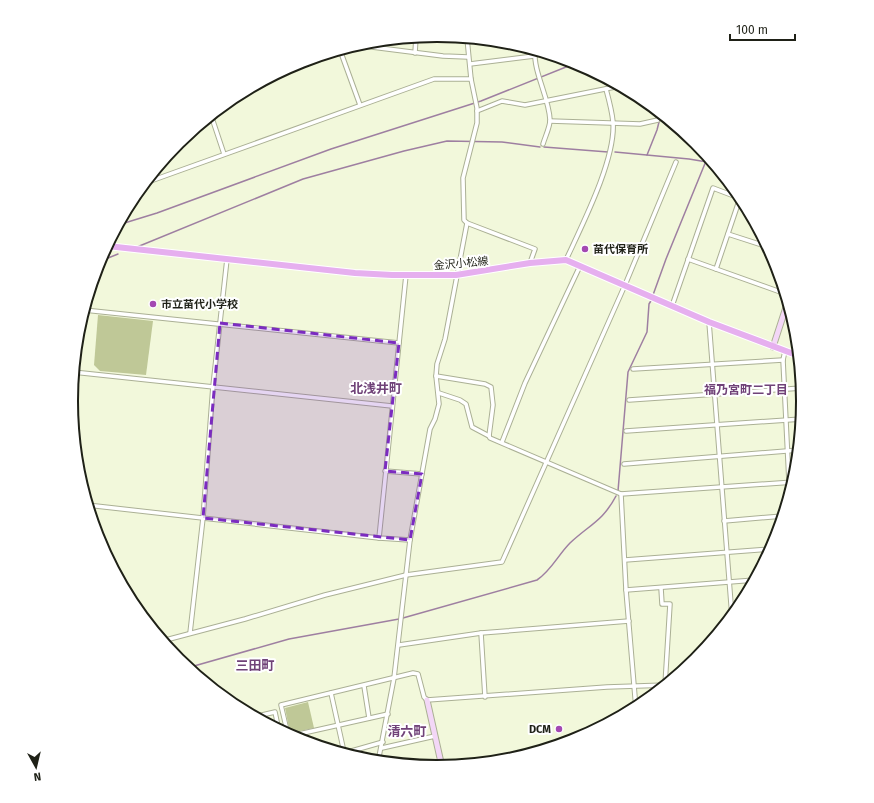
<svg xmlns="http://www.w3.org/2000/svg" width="874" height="803" viewBox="0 0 874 803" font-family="'Fira Sans','Noto Sans JP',sans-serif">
<rect width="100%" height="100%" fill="#f2f8db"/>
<g fill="#bfc897">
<path d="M98 315 153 321 146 375 100 371 94 365Z"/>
<path d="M308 702 314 728 290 733 285 708Z"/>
</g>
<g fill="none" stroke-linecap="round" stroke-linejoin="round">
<g stroke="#9e7fa1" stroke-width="1.5">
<path d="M544 147 608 152"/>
<path d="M615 152 689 159 713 163"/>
<path d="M647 155 657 130 661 114"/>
<path d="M118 225 157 213 331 149 481 101 576 63"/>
<path d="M137 247 303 179 404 151 447 141 502 142 540 147"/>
<path d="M98 262 118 254"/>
<path d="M653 295 666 259 706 161"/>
<path d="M618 491 628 372 647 332 649 304 652 299"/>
<path d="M403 618 537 580C551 571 558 555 570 543 589 525 603 521 616 496"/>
<path d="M187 668 289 639 399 619"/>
</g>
<defs>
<g id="street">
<path d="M467 38 471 79 477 108V123L463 178 464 220 467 223 535 249 530 263"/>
<path d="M356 45 443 56 468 57"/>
<path d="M340 50 360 105"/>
<path d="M535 50C533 72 549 97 550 120 550 127 545 137 543 144"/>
<path d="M415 53 416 37"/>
<path d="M470 64 534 56 543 52"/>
<path d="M477 111 502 101 525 105 620 86"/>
<path d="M211 115 224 154"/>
<path d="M550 121 640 124 658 120 659 112"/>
<path d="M145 183 434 79H471"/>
<path d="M728 234 768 247"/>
<path d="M688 259 786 294"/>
<path d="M566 260C582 225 616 159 613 122 612 111 609 100 606 89"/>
<path d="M716 269 740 198"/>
<path d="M672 306 713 188 742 199"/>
<path d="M84 310 399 343"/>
<path d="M709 322 732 617"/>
<path d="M785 351 783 360 789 482"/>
<path d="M633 369 783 360"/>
<path d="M73 372 392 406"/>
<path d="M436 376 485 384 491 387 493 405 489 436"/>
<path d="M439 393 460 400 466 404 472 427 489 436 490 438 621 494 794 482"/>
<path d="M629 400 802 388"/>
<path d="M626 431 802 419"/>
<path d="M502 442 525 383 580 266"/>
<path d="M624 464 799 450"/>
<path d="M385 471 422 474"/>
<path d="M621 494 626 590 636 709"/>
<path d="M87 505 379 538 410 540"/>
<path d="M724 521 783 516"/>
<path d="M379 538 406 275"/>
<path d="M625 560 772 549"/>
<path d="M661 588 662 604H670L665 685"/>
<path d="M626 590 755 580"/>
<path d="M190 633 203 518 213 386 227 259"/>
<path d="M481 633 485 697"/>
<path d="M162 641 245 619 325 595 406 575 502 562 625 285 676 162"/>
<path d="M399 645 481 633 629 621"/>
<path d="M364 686 369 718"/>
<path d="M331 693 344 752"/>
<path d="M253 717 275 712 279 731"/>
<path d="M288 735 281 705 413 673 418 674 424 697 427 700 607 687 667 685"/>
<path d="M290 736 388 714"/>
<path d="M382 748 435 736"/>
<path d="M341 754 383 742"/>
<path d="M378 762 394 678 410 540 430 429 435 419 439 404 436 376 437 364 445 339 467 223"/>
</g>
<g id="secondary">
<path d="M773 347 788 301"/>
<path d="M427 700 442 767"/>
</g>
<path id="primary" d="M107 246 355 273 392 275H456L530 263 566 260 709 322 799 356"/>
</defs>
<use href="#street" stroke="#abb095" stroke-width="5.5"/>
<use href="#secondary" stroke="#abb095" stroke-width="7"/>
<use href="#primary" stroke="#fff" stroke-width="8"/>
<use href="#street" stroke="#fff" stroke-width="3.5"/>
<use href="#secondary" stroke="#f3d7f7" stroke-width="5"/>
<use href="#primary" stroke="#e6afef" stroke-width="6"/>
</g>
<path fill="#7b2cbf" fill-opacity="0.2" stroke="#7b2cbf" stroke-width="3" stroke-dasharray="8 5" stroke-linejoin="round" d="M220 323 399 343 385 471 422 474 410 540 203 518Z"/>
<g fill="#a348b2" stroke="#fff" stroke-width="1.5">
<circle cx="585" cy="249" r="4"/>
<circle cx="153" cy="304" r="4"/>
<circle cx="559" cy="729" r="4"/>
</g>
<g text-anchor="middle" stroke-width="4" stroke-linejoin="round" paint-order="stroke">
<g font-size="11" font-weight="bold" fill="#1f2117" stroke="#fff" text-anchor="start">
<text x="593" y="253">苗代保育所</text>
<text x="161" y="308">市立苗代小学校</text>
<text x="551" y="733" text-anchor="end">DCM</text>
</g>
<g font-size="11" fill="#1f2117" stroke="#fff">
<text transform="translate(461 263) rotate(-5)" y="4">金沢小松線</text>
</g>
<g font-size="12" font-weight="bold" fill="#704278" stroke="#fff">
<text x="746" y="394">福乃宮町二丁目</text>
</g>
<g font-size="13" font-weight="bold" fill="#704278" stroke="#fff">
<text x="376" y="393">北浅井町</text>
<text x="255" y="670">三田町</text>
<text x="407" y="736">清六町</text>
</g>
</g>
<path d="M0 0H874V803H0ZM78 401a359 359 0 1 1 718 0a359 359 0 1 1-718 0Z" fill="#fff" fill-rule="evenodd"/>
<path fill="none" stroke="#1f2117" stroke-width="2" d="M78 401a359 359 0 1 1 718 0a359 359 0 1 1-718 0Z"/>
<g transform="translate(36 767) rotate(172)" stroke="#ffffff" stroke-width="3" paint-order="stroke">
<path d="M0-3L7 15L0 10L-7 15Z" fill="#1f2117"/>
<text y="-6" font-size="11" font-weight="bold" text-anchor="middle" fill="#1f2117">N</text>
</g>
<path d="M730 34v6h65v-6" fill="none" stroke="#1f2117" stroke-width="2"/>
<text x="736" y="34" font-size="12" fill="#1f2117" stroke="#ffffff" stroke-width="3" paint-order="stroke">100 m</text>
</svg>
